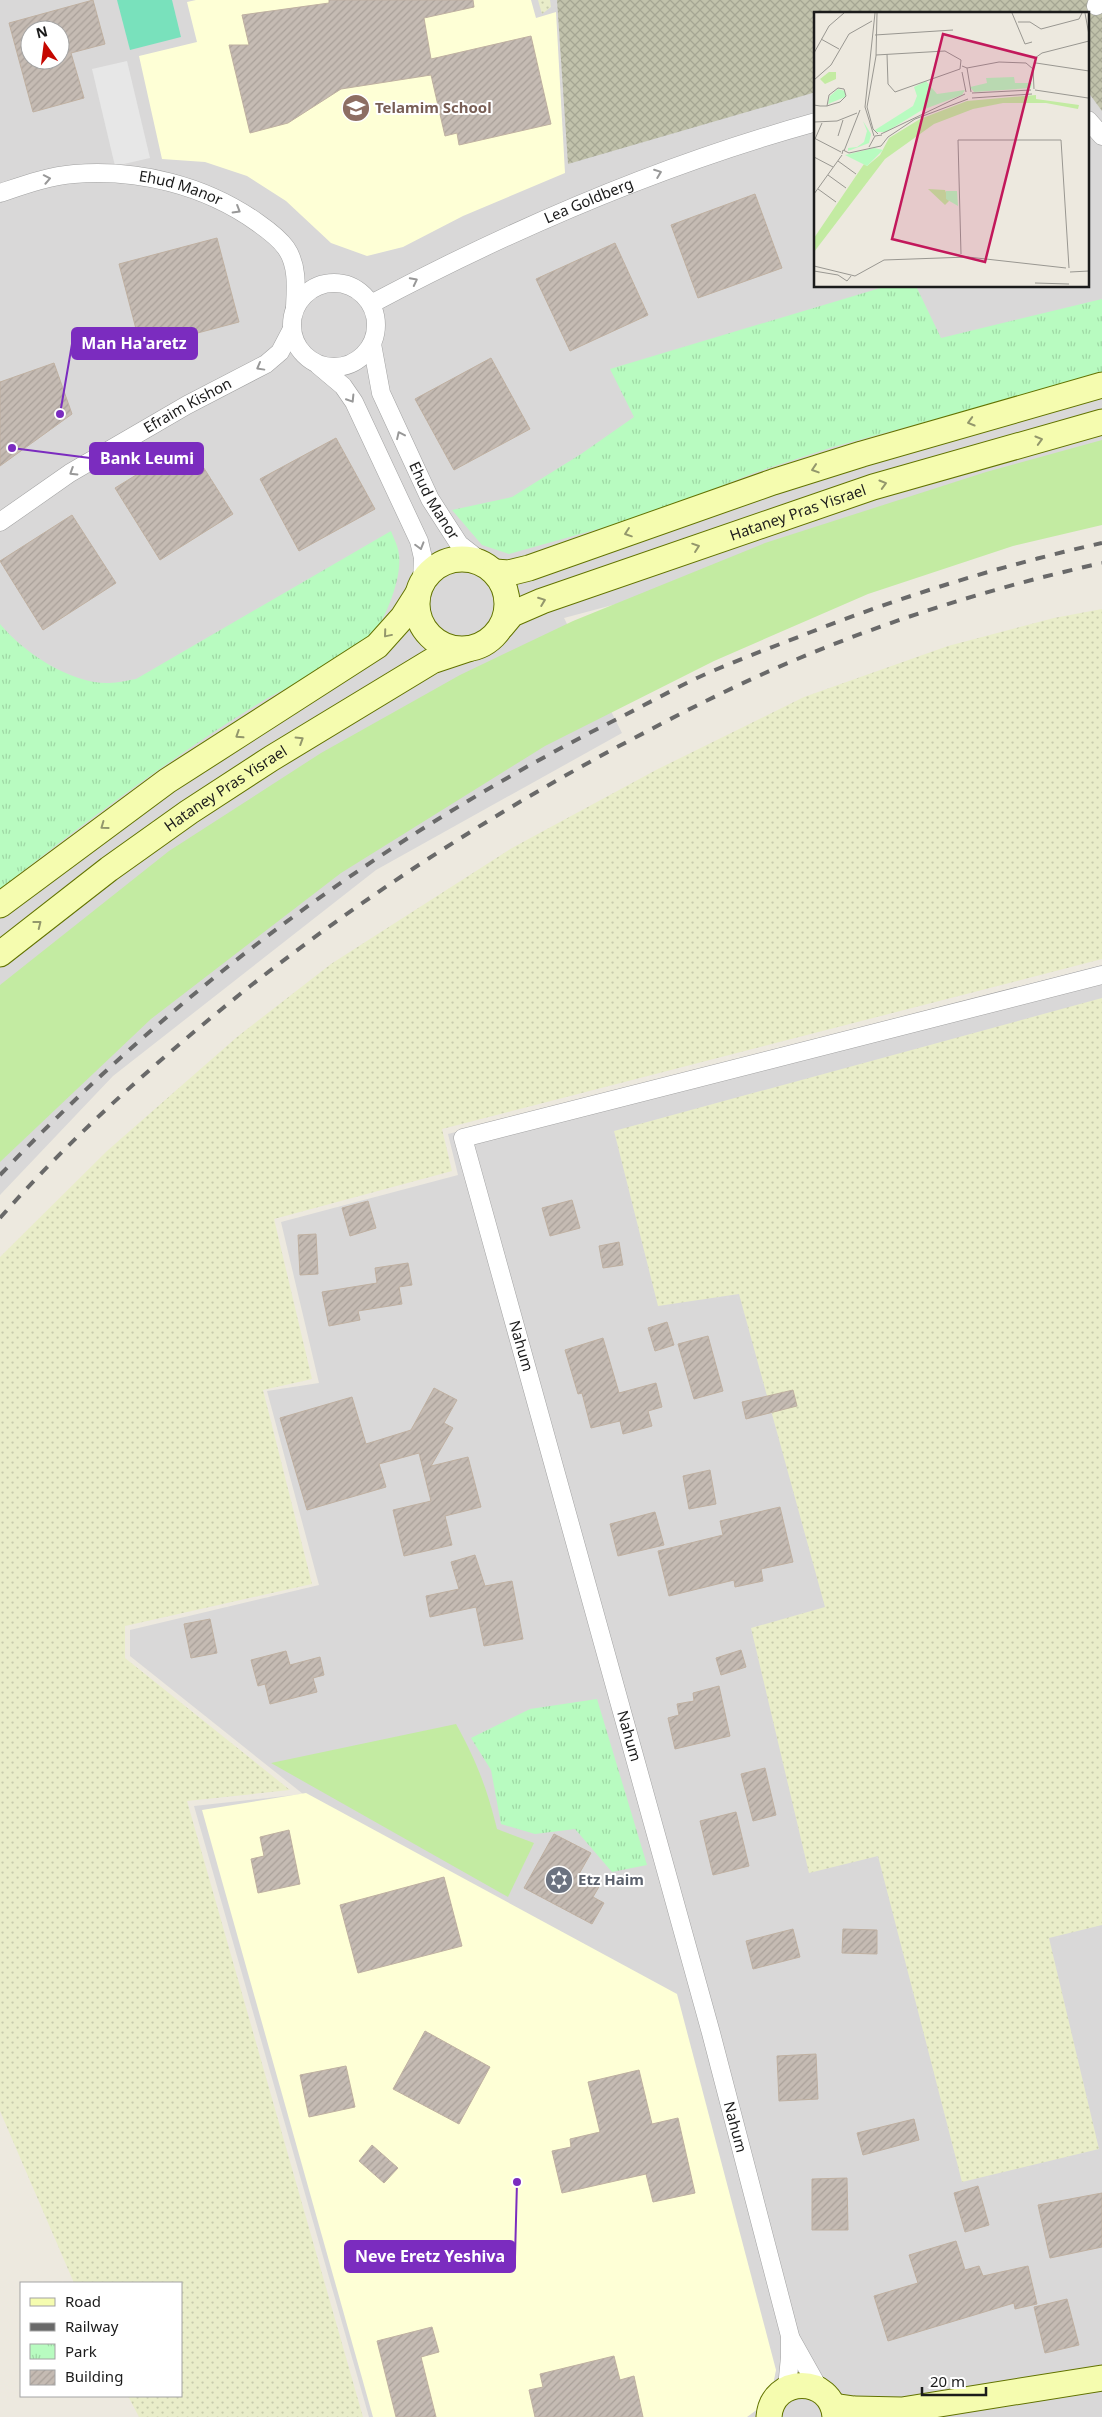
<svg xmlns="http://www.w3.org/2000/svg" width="1102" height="2417" viewBox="0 0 1102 2417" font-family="'Noto Sans',sans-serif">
<defs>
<pattern id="construction-cross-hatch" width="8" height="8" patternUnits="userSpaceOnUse" patternTransform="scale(1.25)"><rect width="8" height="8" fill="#c1c2ab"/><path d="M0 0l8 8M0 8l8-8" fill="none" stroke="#a5a693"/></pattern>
<pattern id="farmland-dots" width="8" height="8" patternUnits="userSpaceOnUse" patternTransform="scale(1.25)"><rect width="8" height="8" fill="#e9edc9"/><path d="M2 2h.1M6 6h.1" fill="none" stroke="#c7cbac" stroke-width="1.8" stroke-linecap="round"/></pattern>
<pattern id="park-tufts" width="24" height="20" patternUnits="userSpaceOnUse" patternTransform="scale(1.25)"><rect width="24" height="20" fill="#b8fbc0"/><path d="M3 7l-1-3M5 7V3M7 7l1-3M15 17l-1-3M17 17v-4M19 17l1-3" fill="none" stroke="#9ed7a4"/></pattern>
<pattern id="building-hatch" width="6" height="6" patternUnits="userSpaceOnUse" patternTransform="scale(1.25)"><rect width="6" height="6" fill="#c5bbb3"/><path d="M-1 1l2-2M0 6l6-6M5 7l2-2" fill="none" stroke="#a9a099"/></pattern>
</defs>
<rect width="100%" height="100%" fill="#ede9df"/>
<g fill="#d9d8d8" fill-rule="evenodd">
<path d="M0 0H1076L816 14V286H1088V34L1102 72V474L564 618 622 733 376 870 113 1076 0 1195ZM30 30H60V60H30Z"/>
<path d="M1102 965V2417H369L194 1806 303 1794 130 1656V1630L319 1585 267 1391 319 1383 281 1222 458 1175 448 1134Z"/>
</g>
<g fill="#feffd6">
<path d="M196 0H531L536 18 556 12 565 173 463 216 403 247 367 256 331 243 286 201 247 176 205 162 162 159 139 56 197 42 187 2Z"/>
<path d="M306 1793 677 1994 776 2370 770 2400 747 2417H373L202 1810Z"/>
</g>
<path fill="url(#construction-cross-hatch)" d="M557 0H1102V111L1088 92V14H816V92L568 164Z"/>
<g fill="url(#farmland-dots)">
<path d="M538 0H550L551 7 542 14Z"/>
<path d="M1102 609V959L442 1129 452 1171 274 1219 312 1379 263 1390 312 1584 125 1626V1658L290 1790 187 1801 363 2417H139L128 2396H181V2283H74L0 2111V1257L107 1151 237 1037 331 964 512 848 656 770 804 697 948 646 1054 618Z"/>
<path d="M1102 998V1925L1049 1938 1099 2149 962 2182 878 1856 809 1873 751 1628 825 1607 739 1294 658 1306 614 1131Z"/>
</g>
<g fill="#c3eba2">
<path d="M1102 440V525L1013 546 868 594 714 661 545 746 341 873 151 1019 0 1162V985L169 851 321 753 460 675 573 621 765 543 986 472Z"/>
<path d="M456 1724C476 1760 487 1788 497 1829L534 1843 508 1897 271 1763Z"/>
</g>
<g fill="url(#park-tufts)">
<path d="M887 286H916L941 338 1102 299V374L833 447 754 473 648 515 509 554 482 545 452 510 512 497 581 454 634 417 610 369Z"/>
<path d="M391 531C394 539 399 548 399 556 402 578 385 621 371 637 341 669 297 680 261 702 170 758 84 823 0 889V624C24 653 71 684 109 683 118 683 128 680 136 679Z"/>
<path d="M597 1699 647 1865 612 1872 575 1829 535 1834 501 1824 491 1770 471 1738 530 1709Z"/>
</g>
<path fill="#79e1bc" d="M117 0H172L181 37 130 50Z"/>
<path fill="#e7e7e7" d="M127 61 150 158 115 166 92 69Z"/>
<g fill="url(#building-hatch)" stroke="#bfb0a1" fill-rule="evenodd">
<path d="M93 0 105 44 71 53 84 98 33 112 9 23ZM30 30H60V60H30Z"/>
<path d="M329 0H473L474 7 424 18 431 59 531 36 551 124 459 145 457 133 445 136 431 75 341 89 288 123 250 133 229 45H249L242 15 329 3Z"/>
<path d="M755 194 782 268 698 298 671 225Z"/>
<path d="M217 238 239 322 141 348 119 264Z"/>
<path d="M615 243 648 315 570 351 536 279Z"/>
<path d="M491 358 530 429 454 470 415 399Z"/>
<path d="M54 363 72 414 0 466V382Z"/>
<path d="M336 438 375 509 299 551 260 479Z"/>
<path d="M188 443 233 514 160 560 115 488Z"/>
<path d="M72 515 116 583 43 630 0 561Z"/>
<path d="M572 1200 580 1228 550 1236 542 1208Z"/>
<path d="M368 1201 376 1228 350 1236 342 1208Z"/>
<path d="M316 1234 318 1274 300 1275 298 1235Z"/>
<path d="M619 1242 623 1265 603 1268 599 1246Z"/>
<path d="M408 1263 412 1285 399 1287 402 1304 358 1311 360 1320 329 1326 322 1292 377 1283 375 1268Z"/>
<path d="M667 1322 674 1345 655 1351 648 1328Z"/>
<path d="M708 1336 723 1391 694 1399 678 1344Z"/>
<path d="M603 1338 619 1393 656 1383 662 1407 648 1411 652 1426 623 1434 620 1421 591 1428 582 1393 578 1394 565 1350Z"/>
<path d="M434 1388 457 1400 444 1423 453 1428 431 1466 468 1457 481 1507 445 1516 452 1545 404 1556 393 1510 431 1501 419 1453 379 1464 386 1487 307 1510 280 1418 352 1397 366 1444 411 1430Z"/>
<path d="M793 1390 797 1406 746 1419 742 1402Z"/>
<path d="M710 1470 716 1504 689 1509 683 1476Z"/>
<path d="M780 1507 793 1562 761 1569 763 1581 735 1587 734 1580 669 1596 658 1551 723 1535 720 1521Z"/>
<path d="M655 1512 664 1545 618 1556 610 1524Z"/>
<path d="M475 1555 485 1586 512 1581 523 1639 484 1646 476 1607 430 1617 426 1596 459 1589 451 1562Z"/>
<path d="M210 1619 217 1653 191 1658 184 1624Z"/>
<path d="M741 1650 746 1667 721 1675 716 1658Z"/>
<path d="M286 1651 290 1665 320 1657 324 1675 313 1678 317 1692 270 1704 265 1684 258 1686 251 1660Z"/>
<path d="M719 1686 730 1736 675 1749 668 1718 679 1715 677 1704 694 1701 693 1693Z"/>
<path d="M765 1768 776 1815 753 1821 741 1774Z"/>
<path d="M736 1812 749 1866 713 1875 700 1821Z"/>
<path d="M289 1830 300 1884 258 1893 251 1859 264 1856 260 1837Z"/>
<path d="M554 1834 591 1853 579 1874 600 1885 593 1897 604 1903 592 1924 524 1888Z"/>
<path d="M444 1877 462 1946 358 1973 340 1905Z"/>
<path d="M793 1929 800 1957 753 1969 746 1941Z"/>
<path d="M843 1929 877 1930V1954L842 1953Z"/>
<path d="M425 2031 490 2067 459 2124 393 2089Z"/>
<path d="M816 2054 818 2099 779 2101 777 2056Z"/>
<path d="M346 2066 355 2107 309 2117 300 2075Z"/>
<path d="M639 2070 652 2124 678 2118 695 2193 653 2202 646 2174 562 2193 552 2151 571 2147 570 2139 600 2132 588 2082Z"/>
<path d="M914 2119 919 2140 863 2155 857 2133Z"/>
<path d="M372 2145 398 2168 384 2183 359 2161Z"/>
<path d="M847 2178 848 2230H812V2179Z"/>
<path d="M978 2186 989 2225 965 2232 954 2193Z"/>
<path d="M1102 2193V2247L1050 2258 1038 2205Z"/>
<path d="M956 2241 965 2270 979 2266 983 2276 1028 2266 1037 2304 1015 2309 1014 2303 888 2341 874 2296 918 2283 909 2255Z"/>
<path d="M1067 2299 1079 2345 1045 2353 1034 2307Z"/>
<path d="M432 2327 439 2352 421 2357 436 2417H396L377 2341Z"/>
<path d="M614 2356 620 2380 634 2376 643 2417H535L529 2390 543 2387 540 2374Z"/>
</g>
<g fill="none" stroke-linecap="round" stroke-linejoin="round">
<defs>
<g id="street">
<path d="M1096 6 1098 0"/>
<path d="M1088 120 1102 136"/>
<path id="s1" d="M0 193C24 185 49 176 74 174 138 169 205 185 258 223 268 230 279 238 286 248 298 265 296 288 295 307"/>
<circle cx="334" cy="325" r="42"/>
<path id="s2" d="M371 304C514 228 660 165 816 122"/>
<path id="s3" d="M372 344 381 393 430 499 459 544 482 562"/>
<path d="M318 365 343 386 354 402 419 541 423 558 422 581"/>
<path id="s4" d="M0 522 70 473 187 405 266 364 280 352 291 331"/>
<path d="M791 2339 819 2389"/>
<path d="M787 2388 790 2357V2336L711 2033 463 1138 1102 975"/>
</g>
<g id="secondary">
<circle cx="462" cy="604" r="45"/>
<path d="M495 572 509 573 529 568 773 482 862 454 1102 385"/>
<path id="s5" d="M502 626 512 614 542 601 873 487 1102 422"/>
<path d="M0 905 167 781 377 646 403 617 417 595"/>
<path id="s6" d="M0 954 109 869 189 812 272 758 432 661 468 649"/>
<path d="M833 2406 854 2409 902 2410 1102 2378"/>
<path d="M769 2417C772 2375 832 2375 835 2417"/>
</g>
</defs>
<use href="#street" stroke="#a2a2a2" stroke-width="19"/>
<use href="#secondary" stroke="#627300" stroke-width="27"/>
<use href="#street" stroke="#fff" stroke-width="18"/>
<use href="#secondary" stroke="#f5fcaf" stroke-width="25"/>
<g stroke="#696969" stroke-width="4" stroke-dasharray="10 10" stroke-linecap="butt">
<path d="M0 1175C178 989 371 846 599 728 632 712 664 694 697 678 734 661 773 647 811 632 906 595 1003 565 1102 543"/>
<path d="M0 1218C75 1133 160 1058 249 987 366 895 490 815 621 745 650 730 679 714 708 700 832 638 967 593 1102 563"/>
</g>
</g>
<defs><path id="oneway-chevron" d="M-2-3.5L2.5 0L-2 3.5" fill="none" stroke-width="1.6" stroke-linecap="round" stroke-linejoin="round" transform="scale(1.25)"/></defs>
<g stroke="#989898">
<use href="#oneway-chevron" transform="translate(658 173) rotate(-21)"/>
<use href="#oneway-chevron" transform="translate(47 179) rotate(-11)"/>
<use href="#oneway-chevron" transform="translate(237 210) rotate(31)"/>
<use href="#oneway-chevron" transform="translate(414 281) rotate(-27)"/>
<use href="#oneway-chevron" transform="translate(260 367) rotate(151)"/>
<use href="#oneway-chevron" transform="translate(351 399) rotate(58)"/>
<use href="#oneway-chevron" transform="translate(400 435) rotate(-115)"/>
<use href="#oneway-chevron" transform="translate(73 472) rotate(148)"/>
<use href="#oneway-chevron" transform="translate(420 546) rotate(74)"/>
</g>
<g stroke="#93976c">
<use href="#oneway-chevron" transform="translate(971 422) rotate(164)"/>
<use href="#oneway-chevron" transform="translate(1039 440) rotate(-16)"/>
<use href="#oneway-chevron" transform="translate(815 469) rotate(162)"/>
<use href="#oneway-chevron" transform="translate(883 484) rotate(-16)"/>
<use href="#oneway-chevron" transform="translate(628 533) rotate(161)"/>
<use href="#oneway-chevron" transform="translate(696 547) rotate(-19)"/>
<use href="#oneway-chevron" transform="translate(542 601) rotate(-21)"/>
<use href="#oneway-chevron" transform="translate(387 634) rotate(130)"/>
<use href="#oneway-chevron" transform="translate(239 735) rotate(147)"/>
<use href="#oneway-chevron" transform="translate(300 740) rotate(-32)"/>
<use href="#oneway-chevron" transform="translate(104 826) rotate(144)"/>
<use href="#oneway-chevron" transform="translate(38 924) rotate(-38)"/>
</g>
<defs>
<symbol id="school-disc" viewBox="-11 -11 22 22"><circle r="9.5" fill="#8d6e63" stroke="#fff"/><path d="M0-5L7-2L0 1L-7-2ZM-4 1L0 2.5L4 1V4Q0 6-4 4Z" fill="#fff"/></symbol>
<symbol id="synagogue-disc" viewBox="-11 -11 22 22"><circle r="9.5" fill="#6b7280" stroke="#fff"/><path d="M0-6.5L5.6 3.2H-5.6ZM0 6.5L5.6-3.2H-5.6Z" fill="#fff"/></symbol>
</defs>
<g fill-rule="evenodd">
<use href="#school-disc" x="340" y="92" width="32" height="32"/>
<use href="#synagogue-disc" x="543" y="1864" width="32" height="32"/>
</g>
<g text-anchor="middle" stroke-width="4" stroke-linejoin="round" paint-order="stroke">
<g font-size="15" font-weight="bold" fill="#785e54" stroke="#fff" text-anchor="start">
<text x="375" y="113">Telamim School</text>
</g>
<g font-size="15" fill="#1b1b1b" stroke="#fff">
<text dy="5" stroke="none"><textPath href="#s1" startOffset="185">Ehud Manor</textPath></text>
<text dy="5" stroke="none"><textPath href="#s2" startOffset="241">Lea Goldberg</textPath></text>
<text dy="5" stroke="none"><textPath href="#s4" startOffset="221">Efraim Kishon</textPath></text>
<text dy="5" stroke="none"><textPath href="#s3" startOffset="170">Ehud Manor</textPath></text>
<text dy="5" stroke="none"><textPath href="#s5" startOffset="319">Hataney Pras Yisrael</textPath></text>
<text dy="5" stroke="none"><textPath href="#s6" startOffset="280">Hataney Pras Yisrael</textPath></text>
<text transform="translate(521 1346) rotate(74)" y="5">Nahum</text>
<text transform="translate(629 1736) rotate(74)" y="5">Nahum</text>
<text transform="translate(735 2127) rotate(75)" y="5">Nahum</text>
</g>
<g font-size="15" font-weight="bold" fill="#5b616d" stroke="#fff" text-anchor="start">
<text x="578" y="1885">Etz Haim</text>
</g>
</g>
<g transform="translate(814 12)">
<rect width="275" height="275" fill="#ede9df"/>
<path d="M15 60H22V67L11 72 6 67ZM222 83V87L265 93 264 97 232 91H189L159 97 120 112 71 147 0 240V226L50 152 53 154 66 143 75 126 106 107 153 89ZM114 177 131 178 135 189 131 193Z" fill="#c3eba2"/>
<path d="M200 65 201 71H218L217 76 160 80 156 75 173 71 172 66ZM112 69 123 82 151 78 148 83 108 98 72 120H63L61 118 99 94 103 84 100 75ZM24 77 31 79V85L14 92 16 84ZM49 109 57 122 55 131 34 139V136L43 135 50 130 53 119ZM60 136 69 138 53 154 31 143ZM132 179H143L144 194 132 187Z" fill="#b8fbc0"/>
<path fill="none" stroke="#999791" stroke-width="1" d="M63 1 62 44 53 95 59 117 64 122M198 1 211 32 218 30M271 1 275 23M204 10H216L227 17 265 7 268 1M61 23 139 18M7 27 25 37M0 41 15 14 30 1M73 42 74 72 81 80 146 57M62 43 131 39 147 48 146 57M221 46 228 41 275 29M222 51 275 59M148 54 153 56 157 80M153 56 185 50 212 51 219 57 220 77M148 60 152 80M0 68 17 53 35 22 58 9M221 78 274 86M158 81 217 78M158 86 218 82M0 93 6 94H13L16 93 26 90 32 84 30 77 24 76 15 83 13 94M0 110 23 109 43 101M67 122 151 82M24 124 29 108M60 124 51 95 61 1M0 126 27 140M1 127 8 111M55 135 61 124 68 123M30 139 46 98M28 142 29 138 35 141 67 134 74 125 101 107 154 87M0 145 19 155M24 149 42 162M14 163 32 176M4 177 22 190M0 182 28 143M147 242 144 128H247L255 256M0 254 41 264 70 248 154 245 252 256M0 259 24 263 33 269 37 264M256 260 275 259M221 271 255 272"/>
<path fill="#c2185b" fill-opacity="0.15" stroke="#c2185b" stroke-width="2.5" d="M129 22 222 46 171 250 78 227Z"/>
<rect width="275" height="275" fill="none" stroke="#1b1b1b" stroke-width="2.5"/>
</g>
<path fill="none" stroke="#7b2cbf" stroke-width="2" d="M60 414L72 344M12 448L90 458M517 2182L515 2257"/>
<g fill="#7b2cbf" stroke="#fff" stroke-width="2">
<circle cx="60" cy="414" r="5"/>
<circle cx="12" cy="448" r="5"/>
<circle cx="517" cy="2182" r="5"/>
</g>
<g fill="#7b2cbf" stroke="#7b2cbf" stroke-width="2">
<rect x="72" y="328" width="125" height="31" rx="5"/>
<rect x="90" y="443" width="113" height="31" rx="5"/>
<rect x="345" y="2241" width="170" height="31" rx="5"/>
</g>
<g font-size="16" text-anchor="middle" font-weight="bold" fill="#fff">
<text x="134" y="349">Man Ha'aretz</text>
<text x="147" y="464">Bank Leumi</text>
<text x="430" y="2262">Neve Eretz Yeshiva</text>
</g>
<rect x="20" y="2282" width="162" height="115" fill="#ffffff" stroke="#a4a4a4"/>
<rect x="30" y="2298" width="25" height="8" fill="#f5fcaf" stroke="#a4a4a4"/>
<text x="65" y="2307" font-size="15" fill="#1b1b1b">Road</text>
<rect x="30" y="2323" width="25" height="8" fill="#696969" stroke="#a4a4a4"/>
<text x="65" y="2332" font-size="15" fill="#1b1b1b">Railway</text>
<rect x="30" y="2344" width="25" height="15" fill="url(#park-tufts)" stroke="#a4a4a4"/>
<text x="65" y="2357" font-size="15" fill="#1b1b1b">Park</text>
<rect x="30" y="2370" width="25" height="15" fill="url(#building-hatch)" stroke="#a4a4a4"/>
<text x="65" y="2382" font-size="15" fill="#1b1b1b">Building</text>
<g transform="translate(45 45) rotate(346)"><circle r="24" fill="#ffffff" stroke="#a4a4a4"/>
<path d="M0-4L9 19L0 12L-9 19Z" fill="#c50700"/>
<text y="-8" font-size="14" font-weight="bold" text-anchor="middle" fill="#1b1b1b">N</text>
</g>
<path d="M922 2387v8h64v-8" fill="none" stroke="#1b1b1b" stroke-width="2.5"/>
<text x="930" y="2387" font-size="15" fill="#1b1b1b" stroke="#ffffff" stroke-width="4" paint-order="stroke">20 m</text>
</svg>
